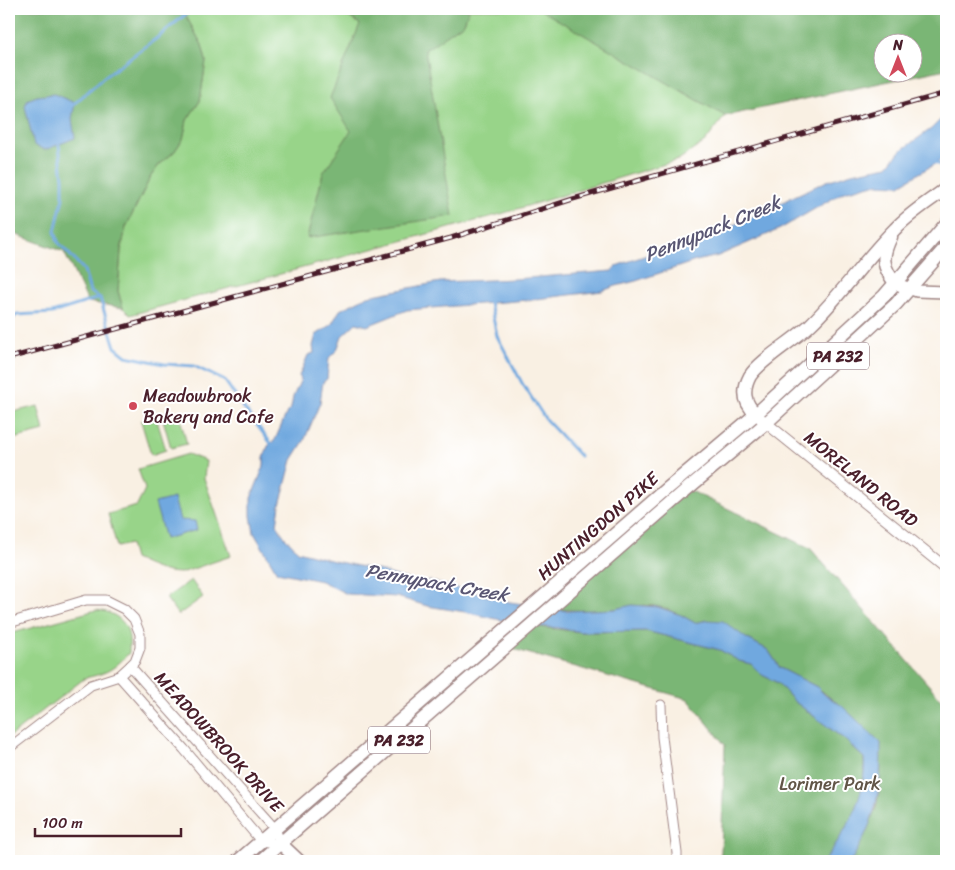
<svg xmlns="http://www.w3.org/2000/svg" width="955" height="870" viewBox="0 0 955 870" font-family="Sriracha,sans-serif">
<rect width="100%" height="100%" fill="#fff"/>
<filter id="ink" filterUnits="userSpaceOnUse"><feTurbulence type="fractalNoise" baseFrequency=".02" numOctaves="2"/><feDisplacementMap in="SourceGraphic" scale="10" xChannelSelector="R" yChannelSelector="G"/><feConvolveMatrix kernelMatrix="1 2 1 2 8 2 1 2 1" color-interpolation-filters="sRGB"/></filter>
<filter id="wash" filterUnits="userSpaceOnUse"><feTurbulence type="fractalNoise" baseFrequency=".0096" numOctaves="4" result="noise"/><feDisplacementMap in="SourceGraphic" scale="20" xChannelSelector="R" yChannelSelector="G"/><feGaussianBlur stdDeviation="1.12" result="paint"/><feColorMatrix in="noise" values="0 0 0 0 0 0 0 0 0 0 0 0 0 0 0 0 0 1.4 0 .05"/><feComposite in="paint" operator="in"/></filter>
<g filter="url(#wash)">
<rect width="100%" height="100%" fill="#f9f0e3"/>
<g fill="#98d489" stroke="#717a5a">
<path d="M182 9H336L360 24 464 23 469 9H697L719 40 725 116 705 142 678 160 501 214 130 315 123 308 118 291 121 250 126 227 151 176 159 165 174 152 183 139 187 120 200 101 206 61 202 45Z"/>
<path d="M38 406 44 431 9 440V413Z"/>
<path d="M178 411 187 444 171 448 162 416Z"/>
<path d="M156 417 166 450 151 455 141 421Z"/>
<path d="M188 454 206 461 204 478 231 556 181 573C163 573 149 566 134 559L130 544 117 547 108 514 137 506 145 489 138 469Z"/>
<path d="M191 580 203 597 178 615 166 598Z"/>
<path d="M96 610C110 611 124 618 128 632 130 639 129 647 129 653 113 670 108 673 85 678L9 737V634Z"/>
</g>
<g fill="#7ab675" stroke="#626a50" fill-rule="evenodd">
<path d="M9 9H182L202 45 206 61 200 101 187 120 183 139 174 152 159 165 151 176 126 227 121 250 118 291 123 308 88 302 64 252 9 232Z"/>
<path d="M336 9H469L464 23 425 50 453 216 307 238 323 173 351 131 330 98 360 24Z"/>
<path d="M539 9H946V69L725 116ZM882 42H912V72H882Z"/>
<path d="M687 489 810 548 946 705V861H851L867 830 876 808 880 787 881 765 857 720 817 687 780 668 768 650 746 638 707 620 695 623C684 617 672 610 659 607 644 603 628 607 613 609 592 611 571 611 551 608Z"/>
<path d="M531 626 581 632 646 631 720 650 739 661 751 664 762 675 778 683 794 701 845 740 864 758C867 796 846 831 824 861H718L721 852 725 745 688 699 506 647Z"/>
</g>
<g fill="#6fa8df" stroke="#5c6485">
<path d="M54 94 75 103 72 119 75 138 45 150 34 145 25 106 27 100 37 96Z"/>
<path d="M946 102V157L900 185 874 184 844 192 780 229 718 256 696 261 636 281 616 286 602 291 528 300 407 310 367 326 356 323 342 336 337 350 329 358 327 379 323 382 320 403 304 441 292 460 280 505 277 525 284 536 298 551 334 561 378 570 416 582 430 581 510 602 568 611 615 609 632 605 658 607 681 615 695 623 707 620 723 621 746 638 768 650 780 668 817 687 825 695 841 705 881 743C881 792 877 818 851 861H824C846 831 867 796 864 758L845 740 794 701 778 683 762 675 751 664 739 661 720 650 646 631 581 632 558 628 523 625 465 612 427 606 397 597 347 594 321 581 277 572 254 533 251 516V498L264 466V457L268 446 275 440 287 412 291 408 293 397 301 379 299 376 308 355 314 353 313 346 316 335 331 325 340 310 368 296 440 282 515 279 612 271 616 266 644 256 697 244 712 234 773 208 790 198 827 181 852 173 888 166 900 151 931 129 944 116Z"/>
<path d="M174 498 180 520 195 521 197 530 165 539 155 503Z"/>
</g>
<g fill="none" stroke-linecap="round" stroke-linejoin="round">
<g stroke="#6fa8df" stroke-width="3">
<path d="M75 103 104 77 157 38 192 9"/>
<path d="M59 145 63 178V198L55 231 58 242 84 270 90 292 100 298"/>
<path d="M934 163 946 166"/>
<path d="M100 298 115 347 126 356 164 364 194 366 225 381 243 407 273 446"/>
<path d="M489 299 497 336 522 383 546 420 580 456"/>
<path d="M9 325 16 315 52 313 99 298"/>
</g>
</g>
</g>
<g filter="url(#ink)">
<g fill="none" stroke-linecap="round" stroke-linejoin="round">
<defs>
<g id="minor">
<path d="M9 623 86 600H106L124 609 134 619 140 634V648L135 661 130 666 119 676 91 685 9 748"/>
<path d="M119 676 184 749 261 841 281 844 275 829 130 666"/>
<path d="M661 705 662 737 677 853V861"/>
</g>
<path id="tertiary" d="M760 418 946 568"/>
<path id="secondary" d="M896 284 917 291 946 292"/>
<g id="primary">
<path d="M891 237C881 257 882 267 896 284"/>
<path d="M756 414C744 403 742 391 750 376 761 359 795 340 811 324 842 294 865 259 895 229 910 213 929 201 946 189"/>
<path d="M281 844 299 861"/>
<path d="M238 861 667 489 756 414 884 296 946 224"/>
<path d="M260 861 687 489 766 423 896 304 946 247"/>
</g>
</defs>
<use href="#minor" stroke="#a28887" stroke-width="11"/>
<use href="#tertiary" stroke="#a28887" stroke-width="12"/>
<use href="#secondary" stroke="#a28887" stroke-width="14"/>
<use href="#primary" stroke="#a28887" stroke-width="15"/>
<use href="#minor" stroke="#fff" stroke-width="9"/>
<use href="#tertiary" stroke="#fff" stroke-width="10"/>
<use href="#secondary" stroke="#fff" stroke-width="11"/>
<use href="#primary" stroke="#fff" stroke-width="12"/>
<defs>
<path id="rail" d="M9 358 451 238 573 199 946 93"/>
</defs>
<use href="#rail" stroke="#4a1f2b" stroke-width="5"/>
<use href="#rail" stroke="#fff" stroke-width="3" stroke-dasharray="9" stroke-linecap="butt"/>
</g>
</g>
<circle fill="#d1495b" stroke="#fff" stroke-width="2" cx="133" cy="406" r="5"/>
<g text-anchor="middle" stroke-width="4" stroke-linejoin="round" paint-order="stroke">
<g fill="#fff" stroke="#80626b" stroke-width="1">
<rect x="807" y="342.5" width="62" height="27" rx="4"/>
<rect x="368" y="726.5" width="62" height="27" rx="4"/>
</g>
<g font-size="16" font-weight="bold" fill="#4a1f2b">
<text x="838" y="362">PA 232</text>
<text x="399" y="746">PA 232</text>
</g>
<g font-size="18" fill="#4a1f2b" stroke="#fff" text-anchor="start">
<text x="143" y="402">Meadowbrook<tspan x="143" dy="21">Bakery and Cafe</tspan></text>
</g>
<g font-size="18" fill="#4a1f2b" stroke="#fff">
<text transform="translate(861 479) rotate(39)" y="6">MORELAND ROAD</text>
<text transform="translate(598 526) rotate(-41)" y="6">HUNTINGDON PIKE</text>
<text transform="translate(219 742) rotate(48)" y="6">MEADOWBROOK DRIVE</text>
</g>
<g font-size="18" fill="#615547" stroke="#fff">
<text x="830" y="790">Lorimer Park</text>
</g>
<g font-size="19" font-style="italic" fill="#595673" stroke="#fff">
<text transform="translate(712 228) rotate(-22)" y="7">Pennypack Creek</text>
<text transform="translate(437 582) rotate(10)" y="7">Pennypack Creek</text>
</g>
</g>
<rect width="955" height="870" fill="none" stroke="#fff" stroke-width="30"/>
<g transform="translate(898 58)"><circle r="24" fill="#ffffff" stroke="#b7a5aa"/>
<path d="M0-4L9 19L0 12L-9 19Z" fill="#d1495b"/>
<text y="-8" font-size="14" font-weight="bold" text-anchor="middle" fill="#4a1f2b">N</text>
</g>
<path d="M35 828v8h146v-8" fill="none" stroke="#4a1f2b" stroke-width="2.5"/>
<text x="42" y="828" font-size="15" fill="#4a1f2b" stroke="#ffffff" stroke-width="4" paint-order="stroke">100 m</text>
</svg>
